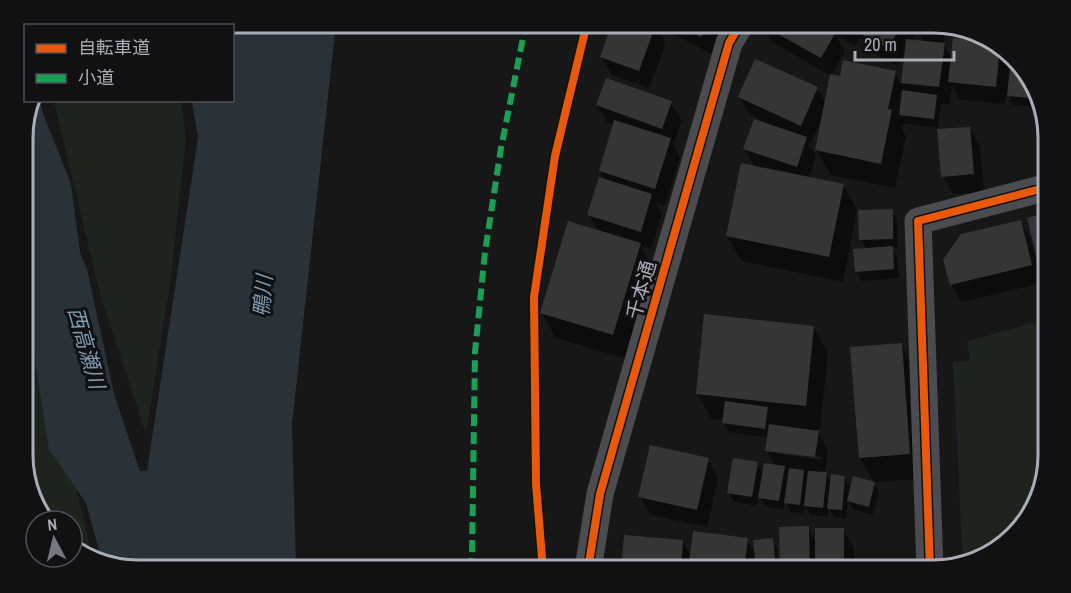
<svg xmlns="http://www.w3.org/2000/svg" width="1071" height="593" viewBox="0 0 1071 593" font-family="'Archivo Narrow','Noto Sans JP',sans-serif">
<rect width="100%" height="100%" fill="#171717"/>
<g fill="#1d241e">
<path d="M54 101H181L186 137 171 277 146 434 100 294Z"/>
<path d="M24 311 54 396 93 558 81 555 72 547V521H44L42 519 24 470Z"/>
<path d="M1048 319V462L1033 512 997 551 963 563 953 362 970 360 967 341Z"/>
</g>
<path fill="#2a3239" d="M180 23H336L292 424 296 570H138L102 561 86 503 49 449 23 284V124L36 101H40L43 113 71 184 80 252 87 269 114 394 140 471H147L198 138 192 101 232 100V26L180 25Z"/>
<g fill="#0007" fill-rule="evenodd">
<path d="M614 23H649L654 24 653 23H729L711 54 654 23 666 43 649 88 612 75 601 57Z"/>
<path d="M763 23H913L918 30V23H933L945 26 944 42H943L952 59 998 45 1002 48 1012 66V59L1029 74 1034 90 1032 107 1014 105 1007 93 1005 104 960 100 952 85 949 105 941 104 938 128 904 123 902 130 906 137 895 188 831 175 816 150 820 123 811 143 807 141 816 156 809 178 843 185 857 210 843 282 742 261 727 236 755 167 745 149 767 123 750 115 739 97 756 61 817 88 826 103 841 78 895 72 902 85 906 52 898 66 868 50 860 37 855 46 835 35 845 51 831 76 772 42 762 24ZM918 31 924 42 912 41Z"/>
<path d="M671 103 682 121 673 145 680 157 665 206 656 203 662 213 651 249 641 246 654 269 627 359 556 338 542 313 598 232 589 215 606 181 600 171 614 125 608 123 597 105Z"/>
<path d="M970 129 980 147 984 192 953 194 943 176Z"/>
<path d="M892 210 897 220 898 248H892L897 257 899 278 862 281 856 272 867 250 861 239Z"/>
<path d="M1048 214V276L1040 262 1028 219Z"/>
<path d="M1021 222 1031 240 1042 283 961 302 951 284Z"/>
<path d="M813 327 828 352 820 430H817L828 450 825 473 831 483 844 477 851 490 874 483 879 493 873 515 854 510 848 500 846 519 834 517 829 508 828 517 811 515 805 506 804 513 791 512 785 501 784 510 765 506 759 495 757 506 734 502 729 493 757 464 764 475 775 466 767 451 768 438 729 432 724 423V420L712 419 697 394ZM777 451 823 457V460L777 454Z"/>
<path d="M901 345 915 370 923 479 874 482 860 458Z"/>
<path d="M708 459 718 477 707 527 650 515 640 496Z"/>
<path d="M808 528 816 542 843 530 854 548V570H782L781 529Z"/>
<path d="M625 537 683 542 691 556 747 540 756 554 772 540 777 549 779 570H622Z"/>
</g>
<g fill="#353536">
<path d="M612 23H653L656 24 639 71 600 57Z"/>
<path d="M674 23H709L701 37Z"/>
<path d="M758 23H818L836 32 821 58Z"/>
<path d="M860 23H902L888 49 856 31Z"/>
<path d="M917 23H933L941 25 940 33 916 31Z"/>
<path d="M953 38 996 43 1000 47 996 87 948 82Z"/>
<path d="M906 39 945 43 939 87 901 83Z"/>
<path d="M1011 57 1029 74 1030 77 1028 98 1007 96Z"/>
<path d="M755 59 818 87 801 126 738 97Z"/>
<path d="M843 60 896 71 888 109 892 110 881 164 815 150 830 74 840 76Z"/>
<path d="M606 78 672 101 662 129 596 105Z"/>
<path d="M902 90 937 95 934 119 899 115Z"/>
<path d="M754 119 807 137 797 167 743 149Z"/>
<path d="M614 120 671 138 655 189 599 171Z"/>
<path d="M970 127 974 174 941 177 937 129Z"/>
<path d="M741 163 844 184 829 257 726 236Z"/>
<path d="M599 177 652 194 641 232 587 215Z"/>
<path d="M893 209V239L859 240 858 210Z"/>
<path d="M1048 212V260L1038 262 1027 218Z"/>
<path d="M1021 220 1032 265 950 285 943 260 961 234Z"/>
<path d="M568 221 641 243 613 335 540 313Z"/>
<path d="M893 246 894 269 855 272 853 249Z"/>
<path d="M704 314 814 326 806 406 696 394Z"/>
<path d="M902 343 910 454 859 458 850 347Z"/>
<path d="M725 401 768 407 765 429 722 423Z"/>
<path d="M769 424 819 431 815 457 765 451Z"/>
<path d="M650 445 709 458 697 510 638 497Z"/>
<path d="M733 458 758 462 752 497 727 493Z"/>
<path d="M764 463 785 466 779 501 758 498Z"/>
<path d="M789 468 804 470 800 505 784 503Z"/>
<path d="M808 471 827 472 823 508 804 506Z"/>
<path d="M831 474 845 476 842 510 827 509Z"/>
<path d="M853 476 875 482 869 507 847 501Z"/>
<path d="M809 526 810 570H780L779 527Z"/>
<rect x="815" y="528" width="29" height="42"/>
<path d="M693 531 748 538 744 570H688Z"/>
<path d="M624 535 683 540 681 570H621Z"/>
<path d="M773 538 776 570H756L753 540Z"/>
</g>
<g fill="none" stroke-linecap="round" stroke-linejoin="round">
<g stroke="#4b4c50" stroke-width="27">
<path d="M589 570V563L600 494 729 43 741 23"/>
<path d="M930 570 918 221 1048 187"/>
</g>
<path stroke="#1a9f57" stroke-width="6" stroke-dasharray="12 6" stroke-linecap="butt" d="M470 570 472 557 475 352 485 252 501 148 526 23"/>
<defs>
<g id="cycleway">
<path d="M543 570 536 484 534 297 555 156 587 23"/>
<path d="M589 570V563L600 494 729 43 741 23"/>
<path d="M930 570 918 221 1048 187"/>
</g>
</defs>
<use href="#cycleway" stroke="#111113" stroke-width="11"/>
<use href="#cycleway" stroke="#e8590c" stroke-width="8"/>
</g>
<g text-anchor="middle" stroke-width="6" stroke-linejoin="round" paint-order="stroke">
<g font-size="20" fill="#a8adb8" stroke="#111113">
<text transform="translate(641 290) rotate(-74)" y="7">千本通</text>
</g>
<g font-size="21" font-style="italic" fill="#7f9bb3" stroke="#111113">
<text transform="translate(263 296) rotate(-85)" y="7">鴨川</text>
<text transform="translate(86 348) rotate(74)" y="7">西高瀬川</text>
</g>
</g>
<path d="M0 0H1071V593H0ZM138 33H933A105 105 0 0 1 1038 138V455A105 105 0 0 1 933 560H138A105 105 0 0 1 33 455V138A105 105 0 0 1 138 33Z" fill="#111113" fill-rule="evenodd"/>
<path fill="none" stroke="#a8adb8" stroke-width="3" d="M138 33H933A105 105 0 0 1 1038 138V455A105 105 0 0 1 933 560H138A105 105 0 0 1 33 455V138A105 105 0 0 1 138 33Z"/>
<rect x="24" y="24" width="210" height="78" fill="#111113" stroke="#4d4f55" stroke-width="1.5"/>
<rect x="36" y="44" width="30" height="9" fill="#e8590c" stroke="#4d4f55" stroke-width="1.5"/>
<text x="78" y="54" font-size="18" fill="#a8adb8">自転車道</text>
<rect x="36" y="74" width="30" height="9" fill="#1a9f57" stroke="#4d4f55" stroke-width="1.5"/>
<text x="78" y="84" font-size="18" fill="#a8adb8">小道</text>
<g transform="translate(54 539) rotate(353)"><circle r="28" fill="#111113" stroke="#4d4f55" stroke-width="1.5"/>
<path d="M0-4.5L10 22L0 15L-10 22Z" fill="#757880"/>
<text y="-9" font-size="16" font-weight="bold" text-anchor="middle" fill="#a8adb8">N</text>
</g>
<path d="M855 51v9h99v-9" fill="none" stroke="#a8adb8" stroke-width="3"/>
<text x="864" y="51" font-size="18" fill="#a8adb8" stroke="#111113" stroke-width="4.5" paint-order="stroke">20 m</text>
</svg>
